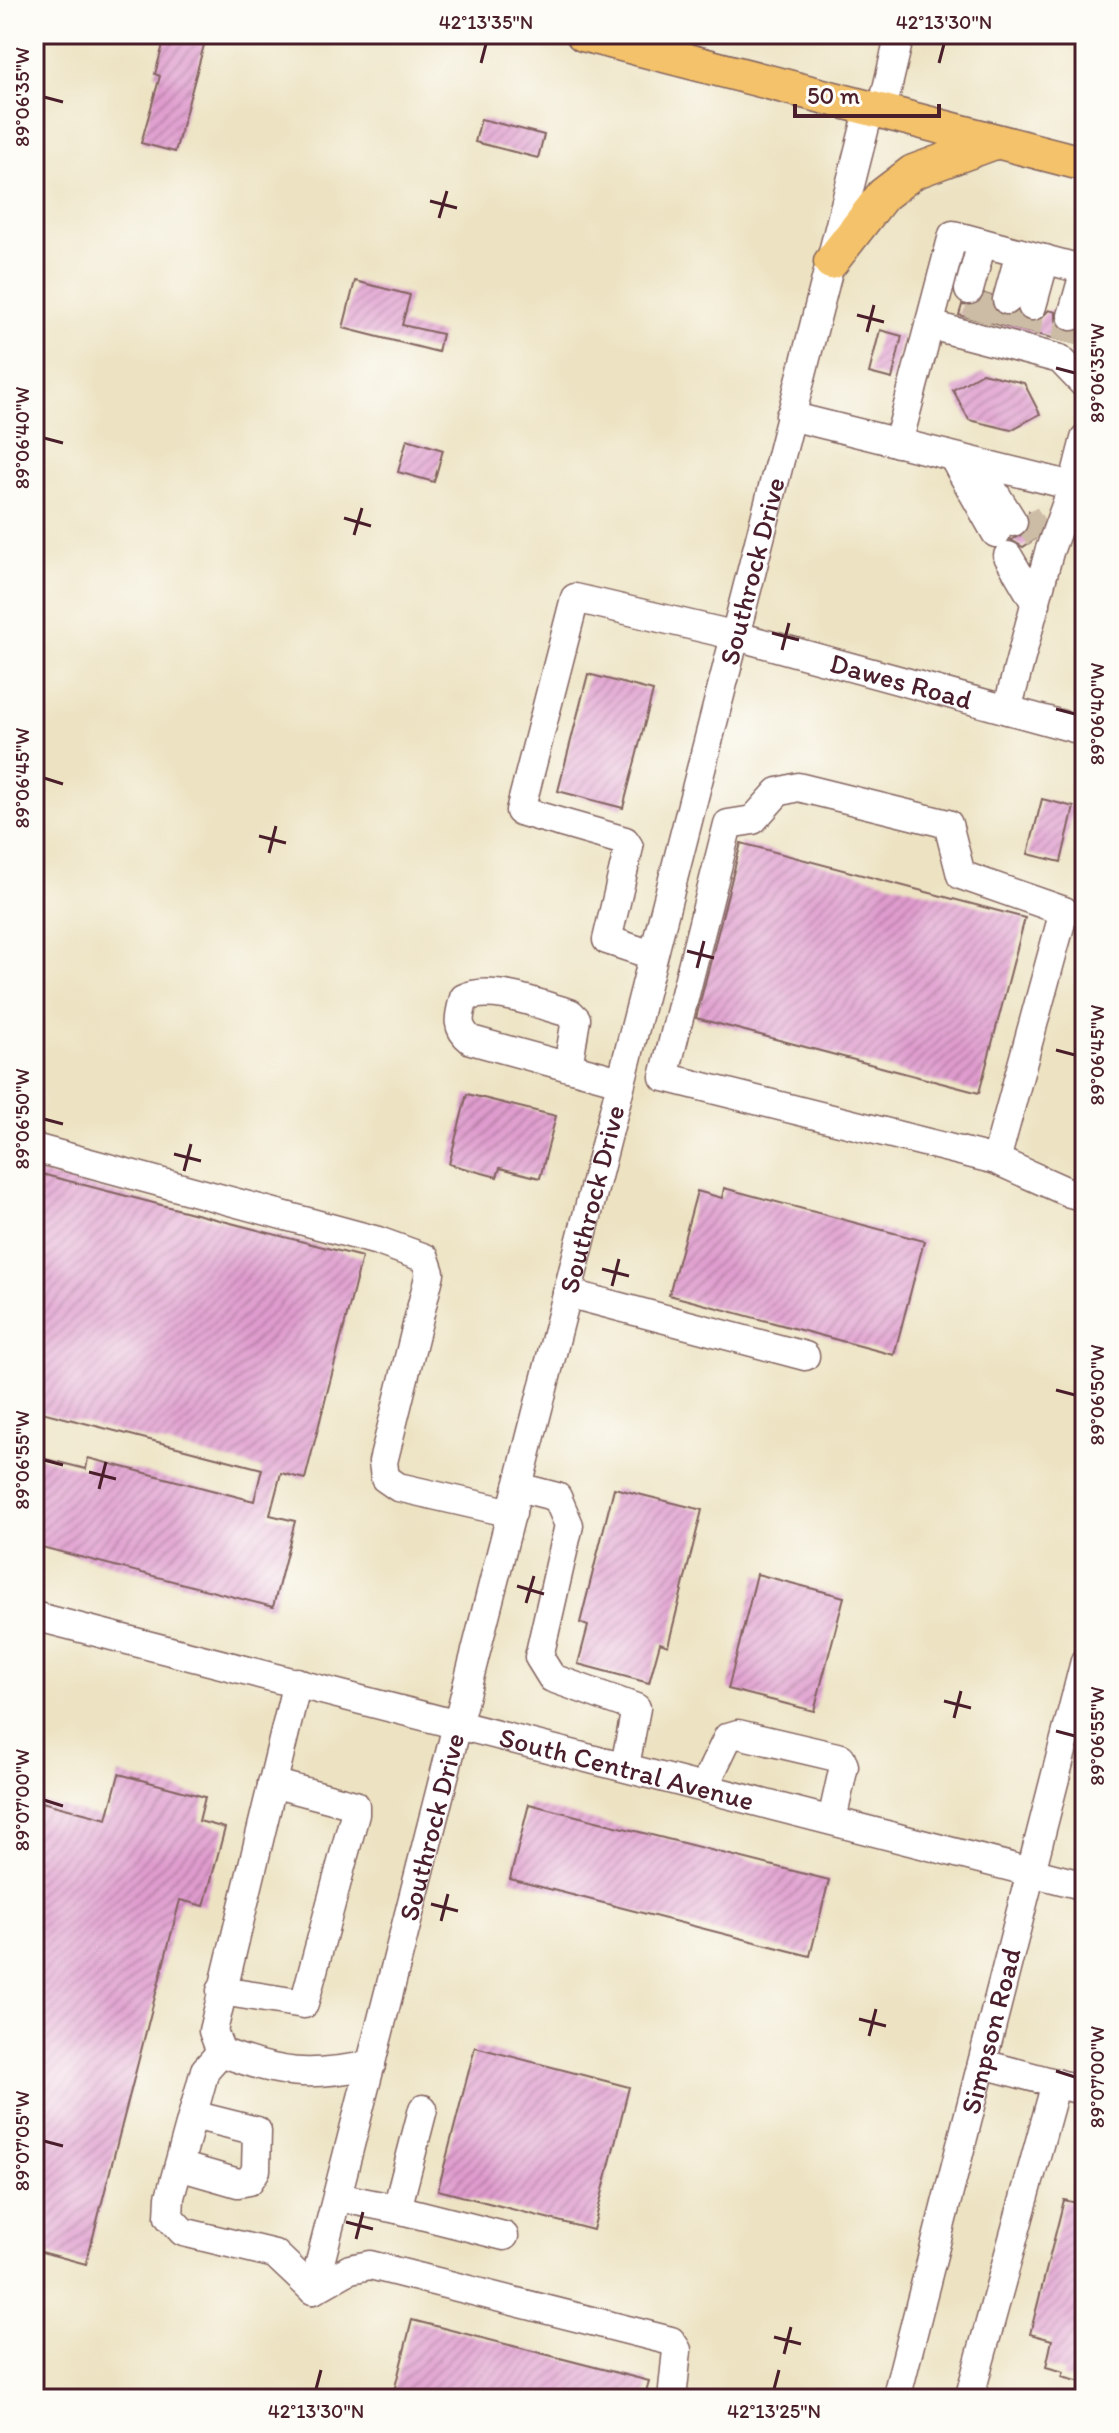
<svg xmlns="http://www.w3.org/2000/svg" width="1119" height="2433" viewBox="0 0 1119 2433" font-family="Itim,sans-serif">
<defs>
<pattern id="building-hatch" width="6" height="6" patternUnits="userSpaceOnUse" patternTransform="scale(2)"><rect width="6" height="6" fill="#df9bce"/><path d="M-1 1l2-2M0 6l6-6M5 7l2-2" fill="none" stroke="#b77ea7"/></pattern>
</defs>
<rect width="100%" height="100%" fill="#fdfcf7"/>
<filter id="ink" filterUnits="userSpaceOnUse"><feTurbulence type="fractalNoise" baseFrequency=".0125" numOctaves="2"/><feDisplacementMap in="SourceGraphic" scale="16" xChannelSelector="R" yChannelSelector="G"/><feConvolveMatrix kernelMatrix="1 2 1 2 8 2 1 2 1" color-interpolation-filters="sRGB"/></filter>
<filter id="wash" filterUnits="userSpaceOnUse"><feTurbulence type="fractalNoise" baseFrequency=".006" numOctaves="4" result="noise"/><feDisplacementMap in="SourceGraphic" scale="32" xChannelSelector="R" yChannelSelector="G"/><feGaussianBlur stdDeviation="1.8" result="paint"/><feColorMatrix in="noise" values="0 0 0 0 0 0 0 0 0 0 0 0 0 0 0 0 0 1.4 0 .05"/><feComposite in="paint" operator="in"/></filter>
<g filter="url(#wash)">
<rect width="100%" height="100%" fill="#ede3c3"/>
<g id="blocks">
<g fill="url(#building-hatch)">
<path d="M166 34H207L175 152 141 143 160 76 155 74Z"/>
<path d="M481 119 544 135 538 158 475 142Z"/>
<path d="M355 281 410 295 402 325 442 334 438 352 343 328Z"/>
<path d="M985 294 991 296V305L1002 316 1017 313 1027 322 1036 323 1049 310 1056 312V321L1067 332H1077L1085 326V346L959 315 962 305 974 306Z"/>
<path d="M880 330 902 336 892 379 869 373Z"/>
<path d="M982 373 1024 383 1040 414 1011 430 969 420 953 390Z"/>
<path d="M407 439 443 450 434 482 398 472Z"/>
<path d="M1029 512 1039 529 1035 539 1023 547 1011 540 1028 531Z"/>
<path d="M588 674 653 691 623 808 558 791Z"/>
<path d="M1042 799 1074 807 1061 862 1028 854Z"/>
<path d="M741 843 1025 918 979 1093 696 1018Z"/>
<path d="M467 1094 556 1116 540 1178 500 1168 497 1177 449 1164Z"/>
<path d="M34 1172 362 1257 305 1479 281 1473 270 1515 295 1521 273 1607 34 1545V1456L86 1469 88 1458 254 1501 262 1469 34 1410Z"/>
<path d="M724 1188 924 1241 894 1355 669 1295 697 1191 722 1198Z"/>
<path d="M614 1488 702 1510 668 1646 660 1643 649 1683 578 1664 588 1626 580 1623Z"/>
<path d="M757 1574 844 1597 814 1711 728 1689Z"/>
<path d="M119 1774 205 1797 199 1821 225 1828 204 1906 180 1900 86 2264 34 2250V1800L107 1819Z"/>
<path d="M529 1804 829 1880 810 1956 510 1879Z"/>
<path d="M475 2047 629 2087 593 2230 438 2190Z"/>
<path d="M1064 2200 1085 2205V2383L1062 2377 1064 2372 1046 2367 1052 2340 1030 2334Z"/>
<path d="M412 2320 649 2381 644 2399H392Z"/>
</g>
</g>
</g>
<g filter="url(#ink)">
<use href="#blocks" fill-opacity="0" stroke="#836460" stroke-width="2"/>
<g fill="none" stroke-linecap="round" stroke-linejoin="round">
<g stroke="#ccbca5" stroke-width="28" stroke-dasharray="28 14" stroke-linecap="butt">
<path d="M977 320 985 294"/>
<path d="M1000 325 1007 300"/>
<path d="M1026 332 1032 306"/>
<path d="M1065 342 1072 316"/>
<path d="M1025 515 1039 537"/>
</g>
<defs>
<g id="minor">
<path d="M882 110 900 34"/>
<path d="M969 290 982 243"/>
<path d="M1007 300 1020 253"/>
<path d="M1032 306 1045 259"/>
<path d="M930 325 1060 359 1085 385"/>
<path d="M790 416 1073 486 1049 552 1007 710"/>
<path d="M898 443 953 235 1085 270 1072 316"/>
<path d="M953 457 996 533"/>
<path d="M986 479 1013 522"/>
<path d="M1073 486 1085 439"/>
<path d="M1008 556 1036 604"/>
<path id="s1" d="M652 955 607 940 629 847 625 841 520 811 575 598 733 635 1085 731"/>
<path d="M568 1067 576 1019 570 1013C541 1006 493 984 464 998 459 1017 455 1027 471 1040L620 1081"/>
<path d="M34 1148 378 1241 425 1258 430 1273 383 1462 385 1478 398 1487 512 1513"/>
<path d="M996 1160 1064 911 961 875 948 824 798 787 778 792 753 820 728 824 664 1077 996 1160 1070 1193 1085 1197"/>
<path d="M567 1293 805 1356"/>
<path d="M518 1487 557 1497 569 1525 539 1657 552 1678 636 1708 625 1766"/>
<path id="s2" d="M34 1616 1085 1886"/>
<path d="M297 1682 213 2031 221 2052C281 2075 309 2077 371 2065"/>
<path d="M704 1787 728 1737 738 1734 841 1758 844 1766 832 1820"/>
<path d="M221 1991 304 2004 355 1814V1805L272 1783"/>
<path d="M221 2052 205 2070 170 2197 169 2217 183 2232 275 2254 313 2290 350 2269 370 2265 671 2341 677 2350 672 2399"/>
<path d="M983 2064 1085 2091"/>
<path d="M179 2166 238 2183 249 2181 256 2170 257 2131 193 2115"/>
<path d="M337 2197 397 2209 423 2109"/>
<path d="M397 2209 504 2236"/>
<path id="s3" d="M313 2290 870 107"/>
<path id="s4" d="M896 2399 1085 1661"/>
<path d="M969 2399 1056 2083"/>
</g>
<g id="major">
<path d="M583 34 1085 164"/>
<path d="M831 262 883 195 913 172 995 142"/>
</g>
</defs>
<use href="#minor" stroke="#836460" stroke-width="31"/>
<use href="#major" stroke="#836460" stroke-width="37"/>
<use href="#minor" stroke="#fff" stroke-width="28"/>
<use href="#major" stroke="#f4c26a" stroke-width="34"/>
</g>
</g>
<path fill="none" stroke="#4a1f2b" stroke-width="3" d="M481 63 486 44M939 63 944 44M44 97 63 102M430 201 457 208M439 218 447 191M857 315 884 322M867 332 874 305M1056 368 1075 373M44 438 63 443M344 518 371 526M354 535 362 508M772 633 799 640M782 650 789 623M1056 709 1075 714M44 778 63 784M259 836 286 843M269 853 276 826M687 951 714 958M697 968 704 941M1056 1050 1075 1055M44 1119 63 1124M174 1154 201 1161M184 1171 191 1144M602 1269 629 1276M612 1286 619 1259M1056 1390 1075 1395M44 1460 63 1465M89 1472 116 1479M99 1489 106 1462M517 1586 544 1594M526 1603 534 1576M944 1701 971 1708M954 1718 961 1691M1056 1731 1075 1736M44 1800 63 1806M431 1904 458 1911M441 1921 448 1894M859 2019 886 2026M869 2036 876 2009M1056 2071 1075 2077M44 2141 63 2146M346 2222 373 2229M356 2239 363 2212M774 2337 801 2344M784 2354 791 2327M316 2389 321 2370M774 2389 779 2370"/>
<g text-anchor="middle" stroke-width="6" stroke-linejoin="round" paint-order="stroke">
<g font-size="28" fill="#4a1f2b" stroke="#fdfcf7">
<text dy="10" stroke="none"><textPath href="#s3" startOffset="1774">Southrock Drive</textPath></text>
<text dy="10" stroke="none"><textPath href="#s1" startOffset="816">Dawes Road</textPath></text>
<text dy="10" stroke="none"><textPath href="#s3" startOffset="1126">Southrock Drive</textPath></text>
<text dy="10" stroke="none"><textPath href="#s2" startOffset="612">South Central Avenue</textPath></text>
<text dy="10" stroke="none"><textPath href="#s3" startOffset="478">Southrock Drive</textPath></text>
<text dy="10" stroke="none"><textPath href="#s4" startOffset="380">Simpson Road</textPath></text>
</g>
</g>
<rect width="1119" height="2433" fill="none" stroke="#fdfcf7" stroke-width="88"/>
<path d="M795 104v12h144v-12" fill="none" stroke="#4a1f2b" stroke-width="4"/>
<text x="807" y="104" font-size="24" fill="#4a1f2b" stroke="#fdfcf7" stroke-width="6" paint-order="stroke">50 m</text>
<rect x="44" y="44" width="1031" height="2345" fill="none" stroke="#4a1f2b" stroke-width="3"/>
<g font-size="20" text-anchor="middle" fill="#4a1f2b">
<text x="486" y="29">42°13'35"N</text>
<text x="944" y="29">42°13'30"N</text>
<text transform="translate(22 97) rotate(-90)" y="7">89°06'35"W</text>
<text transform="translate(1097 373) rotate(-90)" y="7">89°06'35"W</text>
<text transform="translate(22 438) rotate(-90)" y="7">89°06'40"W</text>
<text transform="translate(1097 714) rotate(-90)" y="7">89°06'40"W</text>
<text transform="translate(22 778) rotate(-90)" y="7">89°06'45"W</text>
<text transform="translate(1097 1055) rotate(-90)" y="7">89°06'45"W</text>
<text transform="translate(22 1119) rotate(-90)" y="7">89°06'50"W</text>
<text transform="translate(1097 1395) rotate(-90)" y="7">89°06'50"W</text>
<text transform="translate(22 1460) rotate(-90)" y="7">89°06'55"W</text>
<text transform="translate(1097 1736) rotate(-90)" y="7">89°06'55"W</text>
<text transform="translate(22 1800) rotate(-90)" y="7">89°07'00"W</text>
<text transform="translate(1097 2077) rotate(-90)" y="7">89°07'00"W</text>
<text transform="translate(22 2141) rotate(-90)" y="7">89°07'05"W</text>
<text x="316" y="2418">42°13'30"N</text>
<text x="774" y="2418">42°13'25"N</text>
</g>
</svg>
